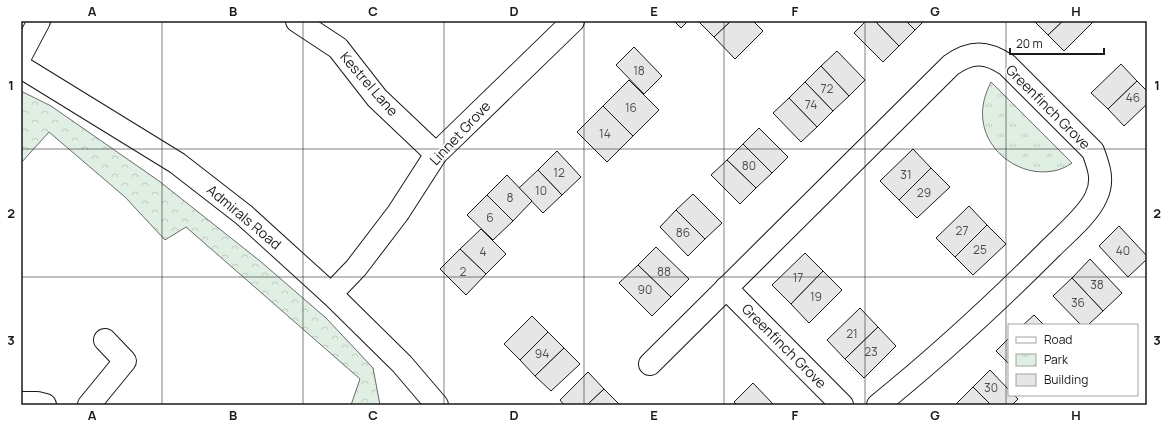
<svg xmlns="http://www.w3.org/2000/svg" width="1168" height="426" viewBox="0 0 1168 426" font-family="Manrope,sans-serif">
<defs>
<pattern id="forest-crowns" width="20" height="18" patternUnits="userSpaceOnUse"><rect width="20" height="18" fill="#e0efe3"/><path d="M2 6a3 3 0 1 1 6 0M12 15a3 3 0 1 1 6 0" fill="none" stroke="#c0ccc2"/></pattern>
<pattern id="park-tufts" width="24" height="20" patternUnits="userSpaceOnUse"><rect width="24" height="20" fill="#e0efe3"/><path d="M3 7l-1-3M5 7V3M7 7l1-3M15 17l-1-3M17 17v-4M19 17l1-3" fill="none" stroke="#c0ccc2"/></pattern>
</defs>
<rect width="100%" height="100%" fill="#fff"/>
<path fill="url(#forest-crowns)" stroke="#6a6a6a" d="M21 91 51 106 159 181 260 261 326 318 373 368 380 405H351L360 379 186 227 165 240 125 197 49 132 21 163Z"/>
<path fill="url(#park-tufts)" stroke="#6a6a6a" d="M991 82 1072 163C1066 167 1060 170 1053 171 1021 177 987 153 983 121 981 107 985 94 991 82Z"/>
<g fill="#e6e6e6" stroke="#1a1a1a">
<path d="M674 21H688L681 28Z"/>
<path d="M698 21H731L714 37Z"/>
<path d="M731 21H753L763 31 735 59 714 37Z"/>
<path d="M866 21H875L899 46 883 62 854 33Z"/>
<path d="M875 21H906L915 30 899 46Z"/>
<path d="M906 21H924L915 30Z"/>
<path d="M1034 21H1063L1048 35Z"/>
<path d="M1063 21H1092L1093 22 1064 51 1048 35Z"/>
<path d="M634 47 662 76 644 94 616 65Z"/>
<path d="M837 51 865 80 849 96 821 66Z"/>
<path d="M1121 64 1137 81 1108 109 1091 93Z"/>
<path d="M821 66 849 96 833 111 805 82Z"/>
<path d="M629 80 659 110 633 136 603 106Z"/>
<path d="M1137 81 1147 91V104L1124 126 1108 109Z"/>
<path d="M805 82 833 111 817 127 789 98Z"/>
<path d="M789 98 817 127 801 142 773 113Z"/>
<path d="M603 106 633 136 607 162 577 132Z"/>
<path d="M759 128 788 157 772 173 743 144Z"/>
<path d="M743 144 772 173 756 188 727 160Z"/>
<path d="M913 149 931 168 899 200 880 181Z"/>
<path d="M557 151 581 177 562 195 538 170Z"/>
<path d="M727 160 756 188 740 204 711 175Z"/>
<path d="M931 168 950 187 917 218 899 200Z"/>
<path d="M538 170 562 195 543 213 519 188Z"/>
<path d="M507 175 532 201 513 221 487 195Z"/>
<path d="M693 194 722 223 705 239 676 210Z"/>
<path d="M487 195 513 221 493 240 467 215Z"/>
<path d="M969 206 987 225 955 257 936 238Z"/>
<path d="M676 210 705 239 688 256 660 227Z"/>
<path d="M987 225 1006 244 973 275 955 257Z"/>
<path d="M1119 226 1147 256V259L1128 277 1099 246Z"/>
<path d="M481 229 506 254 486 274 460 249Z"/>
<path d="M656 247 689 279 671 297 638 265Z"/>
<path d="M460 249 486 274 466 295 440 269Z"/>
<path d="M805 253 823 271 791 304 772 285Z"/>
<path d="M1090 259 1122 293 1103 311 1072 278Z"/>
<path d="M638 265 671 297 652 316 619 283Z"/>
<path d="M823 271 842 290 809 323 791 304Z"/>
<path d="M1072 278 1103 311 1088 325H1081L1053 296Z"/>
<path d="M860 308 878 327 845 359 827 340Z"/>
<path d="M1034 315 1044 325H1023Z"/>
<path d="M532 316 548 332 520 360 504 344Z"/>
<path d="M878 327 896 346 864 378 845 359Z"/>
<path d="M548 332 564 348 535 376 520 360Z"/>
<path d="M1009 338V364L996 351Z"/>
<path d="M564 348 580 364 551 391 535 376Z"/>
<path d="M990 370 1009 390V395H1014L1018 399 1012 405H991L973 387Z"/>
<path d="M588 372 604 389 587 405H564L560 400Z"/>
<path d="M753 383 774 405H737L734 402Z"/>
<path d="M973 387 991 405H957L956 404Z"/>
<path d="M604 389 620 405H587Z"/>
</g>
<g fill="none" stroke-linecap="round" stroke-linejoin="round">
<defs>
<g id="minor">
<path d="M297 21 338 48 377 98 436 154"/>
<path d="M21 55 39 21"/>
<path d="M726 288 842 405"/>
<path d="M331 294 356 268 398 213 436 154 573 21"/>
<path d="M650 364 951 65C971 51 986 51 1007 65L1093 151C1099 167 1104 181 1096 197 1089 214 1065 234 1052 247 997 302 939 356 878 405"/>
<path d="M21 403H37L45 405"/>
<path d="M89 405 125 361 105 340"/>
</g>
<path id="tertiary" d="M21 67 177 163 244 215 331 294 402 364 437 405"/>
</defs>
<use href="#minor" stroke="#1a1a1a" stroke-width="24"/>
<use href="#tertiary" stroke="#1a1a1a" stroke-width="24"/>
<use href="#minor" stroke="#fff" stroke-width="22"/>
<use href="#tertiary" stroke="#fff" stroke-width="22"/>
</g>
<path fill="none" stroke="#1a1a1a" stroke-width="1" stroke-opacity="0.55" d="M162 21V405M303 21V405M444 21V405M584 21V405M724 21V405M865 21V405M1006 21V405M21 149H1147M21 277H1147"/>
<g text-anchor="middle" stroke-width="3" stroke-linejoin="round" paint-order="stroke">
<g font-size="12" fill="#4d4d4d">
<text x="639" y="75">18</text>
<text x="827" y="93">72</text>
<text x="1133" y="102">46</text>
<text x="811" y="109">74</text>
<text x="631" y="112">16</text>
<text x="605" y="138">14</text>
<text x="749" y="170">80</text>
<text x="559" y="177">12</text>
<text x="906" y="179">31</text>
<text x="541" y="195">10</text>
<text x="924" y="197">29</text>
<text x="510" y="202">8</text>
<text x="490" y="222">6</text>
<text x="962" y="235">27</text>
<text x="683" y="237">86</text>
<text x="980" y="254">25</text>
<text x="1123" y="255">40</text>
<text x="483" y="256">4</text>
<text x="463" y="276">2</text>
<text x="664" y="276">88</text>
<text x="798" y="282">17</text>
<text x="1097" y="289">38</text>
<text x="645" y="294">90</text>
<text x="816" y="301">19</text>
<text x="1078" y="307">36</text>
<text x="852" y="338">21</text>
<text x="871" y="356">23</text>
<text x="542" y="358">94</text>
<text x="991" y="392">30</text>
</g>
<g font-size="14" fill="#1a1a1a" stroke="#fff">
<text transform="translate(369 84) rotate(49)" y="5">Kestrel Lane</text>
<text transform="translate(1048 107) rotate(45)" y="5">Greenfinch Grove</text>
<text transform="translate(460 133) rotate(-47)" y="5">Linnet Grove</text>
<text transform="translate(244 217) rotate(40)" y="5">Admirals Road</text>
<text transform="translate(784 346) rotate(45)" y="5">Greenfinch Grove</text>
</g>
</g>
<rect width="1168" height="426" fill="none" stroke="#ffffff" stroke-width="44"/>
<rect x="1008" y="324" width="130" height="72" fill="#ffffff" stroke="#a3a3a3"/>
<rect x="1016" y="337" width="20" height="6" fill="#ffffff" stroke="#a3a3a3"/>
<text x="1044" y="344" font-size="12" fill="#1a1a1a">Road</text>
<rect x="1016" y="354" width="20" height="12" fill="url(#park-tufts)" stroke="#a3a3a3"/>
<text x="1044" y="364" font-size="12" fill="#1a1a1a">Park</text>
<rect x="1016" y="374" width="20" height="12" fill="#e6e6e6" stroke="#a3a3a3"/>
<text x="1044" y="384" font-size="12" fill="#1a1a1a">Building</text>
<path d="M1010 48v6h94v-6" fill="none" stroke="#1a1a1a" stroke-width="2"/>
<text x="1016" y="48" font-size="12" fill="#1a1a1a" stroke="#ffffff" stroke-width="3" paint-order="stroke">20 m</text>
<rect x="22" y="22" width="1124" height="382" fill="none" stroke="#1a1a1a" stroke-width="1.5"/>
<g font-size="13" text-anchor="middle" font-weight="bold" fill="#1a1a1a">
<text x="92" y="16">A</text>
<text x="233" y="16">B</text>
<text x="373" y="16">C</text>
<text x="514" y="16">D</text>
<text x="654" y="16">E</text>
<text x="795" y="16">F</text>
<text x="935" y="16">G</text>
<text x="1076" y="16">H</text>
<text x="11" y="90">1</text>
<text x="1157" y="90">1</text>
<text x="11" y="218">2</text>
<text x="1157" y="218">2</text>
<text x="11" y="345">3</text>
<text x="1157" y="345">3</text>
<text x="92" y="420">A</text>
<text x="233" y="420">B</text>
<text x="373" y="420">C</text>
<text x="514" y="420">D</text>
<text x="654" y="420">E</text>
<text x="795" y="420">F</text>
<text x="935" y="420">G</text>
<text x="1076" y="420">H</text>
</g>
</svg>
